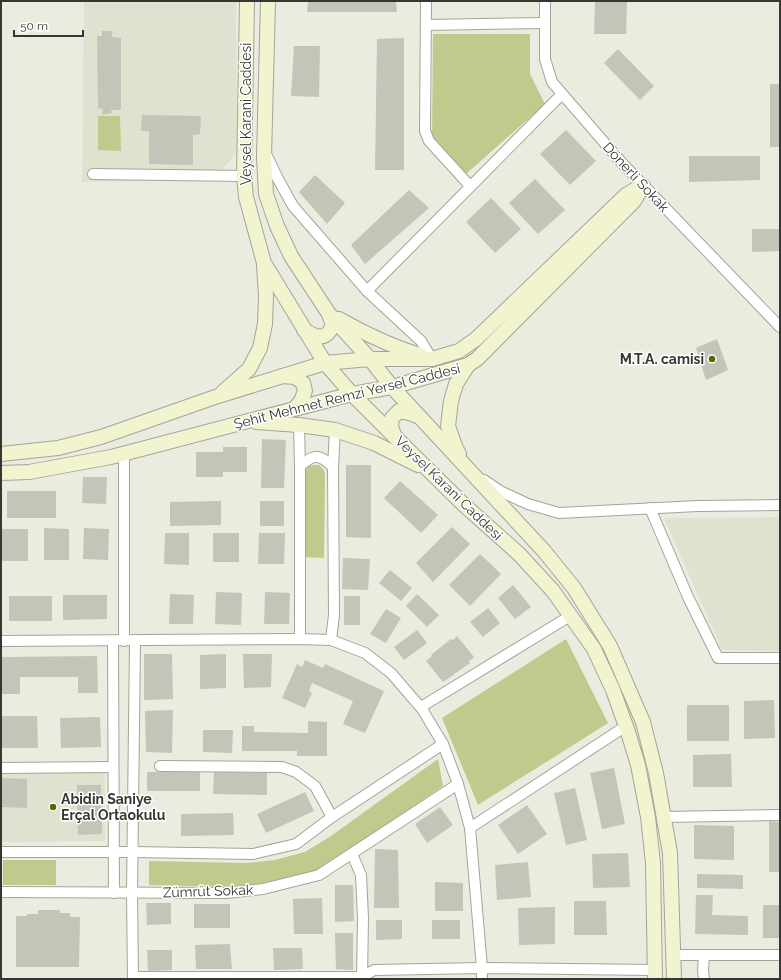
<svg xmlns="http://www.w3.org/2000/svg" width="781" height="980" viewBox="0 0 781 980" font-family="Raleway,sans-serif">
<rect width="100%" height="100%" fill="#eaece0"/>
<g fill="#dfe2ce">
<path d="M84 1H236L237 152 213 180 82 182Z"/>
<path d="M780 517V651L722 650 664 518Z"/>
<path d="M1 772 105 773V841L1 842Z"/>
</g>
<g fill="#c2c98d">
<path d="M433 34H530V74L545 104 466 174 432 137Z"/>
<path d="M98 116H120L121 151 98 150Z"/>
<path d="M313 465H319L323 469 325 474 324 558 304 557 305 472 308 467Z"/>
<path d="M566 639 608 723 478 805 442 718Z"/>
<path d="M438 759 443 786 345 854 322 869 263 883 231 887 149 885V861L248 863 275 860 305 852 331 836Z"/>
<rect x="3" y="860" width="53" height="25"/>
</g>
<g fill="#c3c5b9">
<path d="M308 1H396L397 12H307Z"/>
<path d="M595 1 627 2 626 34H594Z"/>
<path d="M102 31H112V37L121 38V110H111L112 113 102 115 103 109 98 108 97 36H102Z"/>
<path d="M404 38V170H375L377 39Z"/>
<path d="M294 46H320L319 97 291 96Z"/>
<path d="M618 49 654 86 640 100 604 63Z"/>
<rect x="770" y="84" width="10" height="63"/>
<path d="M142 115 201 116 200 134 193 135V165L149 164V131H141Z"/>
<path d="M566 130 596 161 570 185 540 154Z"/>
<path d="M689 156H760V180L689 182Z"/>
<path d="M315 175 345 203 327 224 299 192Z"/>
<path d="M535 179 565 210 538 234 509 203Z"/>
<path d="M409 190 429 208 365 264 351 245Z"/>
<path d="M491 198 521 229 495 253 466 222Z"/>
<path d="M752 229H780V251L752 252Z"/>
<path d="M717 339 728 370 706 380 696 348Z"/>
<path d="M262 439 286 440 284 488H261Z"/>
<path d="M223 447H247V472H223V477H196V452H223Z"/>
<path d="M346 465H371V538L346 537Z"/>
<path d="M83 477H107L106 504 82 503Z"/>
<path d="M400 481 438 515 421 533 384 498Z"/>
<rect x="7" y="491" width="49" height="27"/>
<path d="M221 501V525L170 526V502Z"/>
<rect x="260" y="501" width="24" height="25"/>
<path d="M452 527 470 544 433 582 416 563Z"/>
<path d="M44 528 69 529V560H44Z"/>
<path d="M84 528 109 529 108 560 83 559Z"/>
<rect x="2" y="529" width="26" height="32"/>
<path d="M165 533H189V565L164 564Z"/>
<rect x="213" y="533" width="26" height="29"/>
<path d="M259 533H285L284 564H258Z"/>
<path d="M480 554 501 574 470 606 449 585Z"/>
<path d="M343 558 370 559 368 590 342 589Z"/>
<path d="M390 570 412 588 401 601 379 583Z"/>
<path d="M513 585 531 607 515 619 498 598Z"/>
<path d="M216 592 242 593 241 625 215 624Z"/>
<path d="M265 592 290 593 289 624H264Z"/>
<path d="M170 594 194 595 193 624H169Z"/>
<path d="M417 594 439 615 427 627 406 606Z"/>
<path d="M63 595H107V619L63 620Z"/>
<rect x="9" y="596" width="43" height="25"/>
<rect x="344" y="596" width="16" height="29"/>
<path d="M488 608 500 623 483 637 470 622Z"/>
<path d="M386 609 401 618 386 643 370 634Z"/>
<path d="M417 630 427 643 404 660 394 647Z"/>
<path d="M457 636 474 657 469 661 470 663 443 682 426 661 432 656 431 655 451 639 453 640Z"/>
<path d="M144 654H172L173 699 144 700Z"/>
<path d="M226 654V688L200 689V655Z"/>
<path d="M243 654H272L271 687 244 688Z"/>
<path d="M97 656 98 693H78V677H20V694H1V657Z"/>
<path d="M305 660 323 668 325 664 384 691 365 733 343 724 353 701 312 683 309 691 312 693 305 708 282 698 297 664 302 667Z"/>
<path d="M774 700 775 738 744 739V701Z"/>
<rect x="687" y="705" width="42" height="36"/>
<path d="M173 710 172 753 146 752 145 711Z"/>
<path d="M1 716H37L38 748H1Z"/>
<path d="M100 717 101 747 61 748 60 718Z"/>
<path d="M308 721 327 722V756H297V751H242V726H254V732L308 733Z"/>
<path d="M203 730H233L232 753 203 752Z"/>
<path d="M731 754 732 787H693V755Z"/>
<path d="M614 768 625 824 602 829 590 773Z"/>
<path d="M200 771V791H147V772Z"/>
<path d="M214 772 267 773V795L213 794Z"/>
<path d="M2 778 27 779V808L2 807Z"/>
<path d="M77 785H101L102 834 78 835Z"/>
<path d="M575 788 587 840 566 845 554 793Z"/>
<path d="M305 792 314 811 266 833 257 814Z"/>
<path d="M527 805 547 834 518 854 498 825Z"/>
<path d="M440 807 453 825 427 843 415 824Z"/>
<path d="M233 813 234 835 181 836V814Z"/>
<path d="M769 821 780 822V872H769Z"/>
<path d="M694 825 734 826V860L694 859Z"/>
<path d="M375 849 398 850 399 908H374Z"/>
<path d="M628 853 630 887 593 888 592 854Z"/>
<path d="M528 862 531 897 497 900 495 865Z"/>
<path d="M697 874 743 875V889L697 888Z"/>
<path d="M435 882 463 883V911H435Z"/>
<path d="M335 885H353L354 921 335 922Z"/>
<path d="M696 895H713L712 915 748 916V935L695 934Z"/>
<path d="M322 898 323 934H294L293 899Z"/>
<path d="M574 901H606L607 935H574Z"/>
<path d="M146 903H171V924L147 925Z"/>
<rect x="194" y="904" width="36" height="24"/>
<rect x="763" y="905" width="17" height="33"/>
<path d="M555 907V944L519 945 518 908Z"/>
<path d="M38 910H60V913H70V917H80L79 967H16V916H27V914H38Z"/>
<path d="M376 920H402V939L376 940Z"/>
<rect x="432" y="920" width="28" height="19"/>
<path d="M335 933H353V970L336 969Z"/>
<path d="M230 944 232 969H196L195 945Z"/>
<path d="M273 948H302L303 969 274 970Z"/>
<path d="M147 950H172V970L148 971Z"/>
</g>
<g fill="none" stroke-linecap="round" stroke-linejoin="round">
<defs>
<g id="street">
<path d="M426 1 425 131 429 141 470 186"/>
<path d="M545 1V59L552 82 622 163 780 327"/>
<path d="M426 25 545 23"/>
<path d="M266 154 278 179 293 206 367 291 421 341 432 359"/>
<path d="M93 174 244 176"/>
<path d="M367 291 562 94"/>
<path d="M299 425 300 466V639"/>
<path d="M300 466C315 453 319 454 333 467"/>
<path d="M484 480 500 491 528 504 559 513 698 506 780 505"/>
<path d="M650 508 688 597 718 658H780"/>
<path d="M331 640 334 615 333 467 335 430"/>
<path d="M1 641 300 639 331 640 365 653 391 673 422 709 443 744 458 784 470 828 482 968V979"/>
<path d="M113 641 114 893"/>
<path d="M124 641V453"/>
<path d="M421 707 570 616"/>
<path d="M160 766 282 767 296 772 315 786 332 817"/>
<path d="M1 768 113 767"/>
<path d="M663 817 780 815"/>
<path d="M470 828 626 726"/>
<path d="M1 852H132L253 854 296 844 332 817 443 744"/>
<path d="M352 854 361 875 363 918 362 979"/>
<path d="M1 892 227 893 263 889 319 875 458 784"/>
<path d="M673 955H780"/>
<path d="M133 977H362L374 970 482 968 655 970"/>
<path d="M133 979 132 893 135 641"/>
<path d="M704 979 703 971 704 955"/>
</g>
<g id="secondary">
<path d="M247 1 244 176 246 197 264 263 325 363 352 394 395 437 463 504 519 554 553 591 594 649 613 690 628 732 638 765 648 817 653 863 655 979"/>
<path d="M268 1 264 157 266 194 277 226 291 256 329 314 370 359 392 387 544 551 574 588 610 646 643 722 656 773 670 853 674 979"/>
<path d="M339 319C364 333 393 347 420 355"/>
<path d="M304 330C317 338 326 341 333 325L329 314"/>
<path d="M282 376 295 377 303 383 305 391 301 401 295 408"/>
<path d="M223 392 249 369 260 348 265 324 266 296 264 266"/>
<path d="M256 422 299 425 335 430 374 443 418 465"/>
<path d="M395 437 391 427 392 418 399 411 409 413 420 417"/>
<path d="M1 454 58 448 101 437 218 396 325 363 370 359H432L459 351 476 339 626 195 636 189"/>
<path d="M459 454 455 446 448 426 451 401 456 384 468 365"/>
<path d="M1 473 29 472 111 457 352 394 392 387 468 365 477 359 634 201 643 186"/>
</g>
</defs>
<use href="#street" stroke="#a3a599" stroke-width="12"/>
<use href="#secondary" stroke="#a3a599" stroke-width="16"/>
<use href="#street" stroke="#fff" stroke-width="10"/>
<use href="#secondary" stroke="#f1f4cf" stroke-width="14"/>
</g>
<g fill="#5e6400" stroke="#fff" stroke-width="1.5">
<circle cx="712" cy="359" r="4"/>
<circle cx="53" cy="807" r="4"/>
</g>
<g text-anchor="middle" stroke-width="3" stroke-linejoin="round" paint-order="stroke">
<g font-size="14" fill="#363732" stroke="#fff">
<text transform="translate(246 114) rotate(-90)" y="5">Veysel Karani Caddesi</text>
<text transform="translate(636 177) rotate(47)" y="5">Dönerli Sokak</text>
<text transform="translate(347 396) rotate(-14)" y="5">Şehit Mehmet Remzi Yersel Caddesi</text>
<text transform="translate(449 488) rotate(44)" y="5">Veysel Karani Caddesi</text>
<text transform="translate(208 891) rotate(-2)" y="5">Zümrüt Sokak</text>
</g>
<g font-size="14" font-weight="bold" fill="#363732" stroke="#fff" text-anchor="end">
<text x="704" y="364">M.T.A. camisi</text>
<text x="61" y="804" text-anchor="start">Abidin Saniye<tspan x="61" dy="16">Erçal Ortaokulu</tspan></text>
</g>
</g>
<rect width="781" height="980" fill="none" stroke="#363732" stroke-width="4"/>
<path d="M14 30v6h69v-6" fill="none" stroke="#363732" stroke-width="2"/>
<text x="20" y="30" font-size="12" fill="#363732" stroke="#ffffff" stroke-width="3" paint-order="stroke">50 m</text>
</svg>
